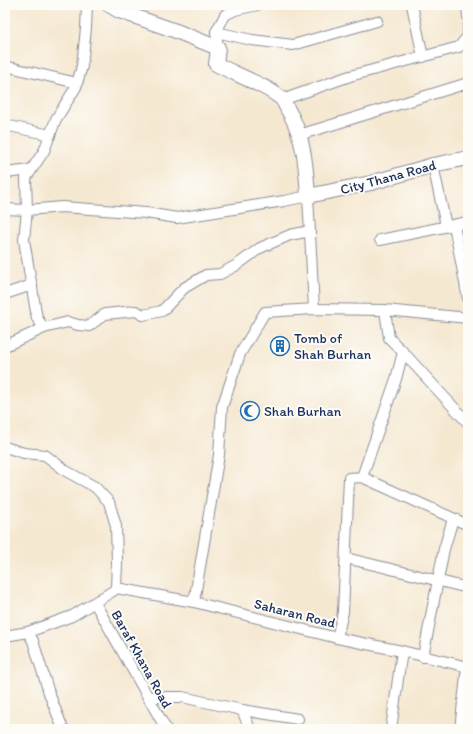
<svg xmlns="http://www.w3.org/2000/svg" width="473" height="734" viewBox="0 0 473 734" font-family="Itim,sans-serif">
<rect width="100%" height="100%" fill="#fdfcf7"/>
<filter id="ink" filterUnits="userSpaceOnUse"><feTurbulence type="fractalNoise" baseFrequency=".025" numOctaves="2"/><feDisplacementMap in="SourceGraphic" scale="8" xChannelSelector="R" yChannelSelector="G"/><feConvolveMatrix kernelMatrix="1 2 1 2 8 2 1 2 1" color-interpolation-filters="sRGB"/></filter>
<filter id="wash" filterUnits="userSpaceOnUse"><feTurbulence type="fractalNoise" baseFrequency=".012" numOctaves="4" result="noise"/><feDisplacementMap in="SourceGraphic" scale="16" xChannelSelector="R" yChannelSelector="G"/><feGaussianBlur stdDeviation="0.9" result="paint"/><feColorMatrix in="noise" values="0 0 0 0 0 0 0 0 0 0 0 0 0 0 0 0 0 1.4 0 .05"/><feComposite in="paint" operator="in"/></filter>
<g filter="url(#wash)">
<rect width="100%" height="100%" fill="#f5e8d1"/>
</g>
<g filter="url(#ink)">
<g fill="none" stroke-linecap="round" stroke-linejoin="round">
<defs>
<g id="street">
<path d="M412 5 423 57"/>
<path d="M467 5 468 17"/>
<path d="M216 32 252 40 293 45 377 21"/>
<path d="M218 48 216 32 225 15 235 10 257 5"/>
<path d="M5 66 77 83"/>
<path d="M282 100 350 76 459 47 468 36V27"/>
<path d="M5 125 50 135"/>
<path d="M299 135 468 83"/>
<path d="M433 165 446 226"/>
<path d="M5 173 31 170"/>
<path d="M5 209 27 210 62 207 146 213 177 218 284 201 308 196 314 309"/>
<path d="M454 225 468 299"/>
<path d="M380 240 468 222"/>
<path d="M5 294 32 285"/>
<path d="M385 310 389 338 403 352 468 423"/>
<path d="M44 328 68 322 78 325 89 326 105 314 136 311 143 315 162 311 184 288 206 275 220 274 237 265 260 248 290 235 310 231"/>
<path d="M5 346 44 328 37 318 24 240 27 210 26 178 44 151 56 119 76 87 82 66 86 28 87 5"/>
<path d="M5 447 24 453 45 455 66 471 95 487 109 502 116 526 117 562 116 588 113 591 72 616 28 632 5 636"/>
<path d="M362 477 468 525"/>
<path d="M346 558 468 588"/>
<path d="M116 588 194 602 337 638 402 651 468 667"/>
<path d="M194 602 219 455 222 407 240 354 265 312 314 309 385 310 468 318"/>
<path d="M95 603 166 729"/>
<path d="M28 632 33 641 49 693 63 729"/>
<path d="M337 638 343 612 349 478 362 477 396 379 403 352"/>
<path d="M423 657 444 549 453 519"/>
<path d="M148 697H182L242 710 298 719"/>
<path d="M242 710 250 729"/>
<path d="M391 729 402 651"/>
<path d="M460 729 467 667"/>
</g>
<path id="secondary" d="M109 5 119 11 176 31 218 48 216 64C236 75 266 85 282 99 284 102 286 106 288 110 304 136 306 166 308 196L371 183 433 165 468 158"/>
</defs>
<use href="#street" stroke="#888c98" stroke-width="12"/>
<use href="#secondary" stroke="#888c98" stroke-width="16"/>
<use href="#street" stroke="#fff" stroke-width="10"/>
<use href="#secondary" stroke="#fff" stroke-width="14"/>
</g>
</g>
<defs>
<symbol id="building-ring" viewBox="-11 -11 22 22"><circle r="9.5" fill="#fdfcf7" stroke="#1f6fb2" stroke-width="1.5"/><path d="M-4-6H4V6H1V3H-1V6H-4ZM-2.5-4.3h1.7v1.8h-1.7ZM.8-4.3h1.7v1.8H.8ZM-2.5-1h1.7V.8h-1.7ZM.8-1h1.7V.8H.8Z" fill="#1f6fb2"/></symbol>
<symbol id="mosque-ring" viewBox="-11 -11 22 22"><circle r="9.5" fill="#fdfcf7" stroke="#1f6fb2" stroke-width="1.5"/><path d="M3.5-4.9A6 6 0 1 0 3.5 4.9A5 5 0 1 1 3.5-4.9Z" fill="#1f6fb2"/></symbol>
</defs>
<g fill-rule="evenodd">
<use href="#building-ring" x="269" y="335" width="22" height="22"/>
<use href="#mosque-ring" x="239" y="400" width="22" height="22"/>
</g>
<g text-anchor="middle" stroke-width="4" stroke-linejoin="round" paint-order="stroke">
<g font-size="14" fill="#1b2f5e" stroke="#fdfcf7">
<text transform="translate(388 177) rotate(-15)" y="5">City Thana Road</text>
<text transform="translate(295 613) rotate(14)" y="5">Saharan Road</text>
<text transform="translate(142 659) rotate(61)" y="5">Baraf Khana Road</text>
</g>
<g font-size="14" fill="#1b2f5e" stroke="#fdfcf7" text-anchor="start">
<text x="294" y="343">Tomb of<tspan x="294" dy="16">Shah Burhan</tspan></text>
<text x="264" y="416">Shah Burhan</text>
</g>
</g>
<rect width="473" height="734" fill="none" stroke="#fdfcf7" stroke-width="20"/>
</svg>
